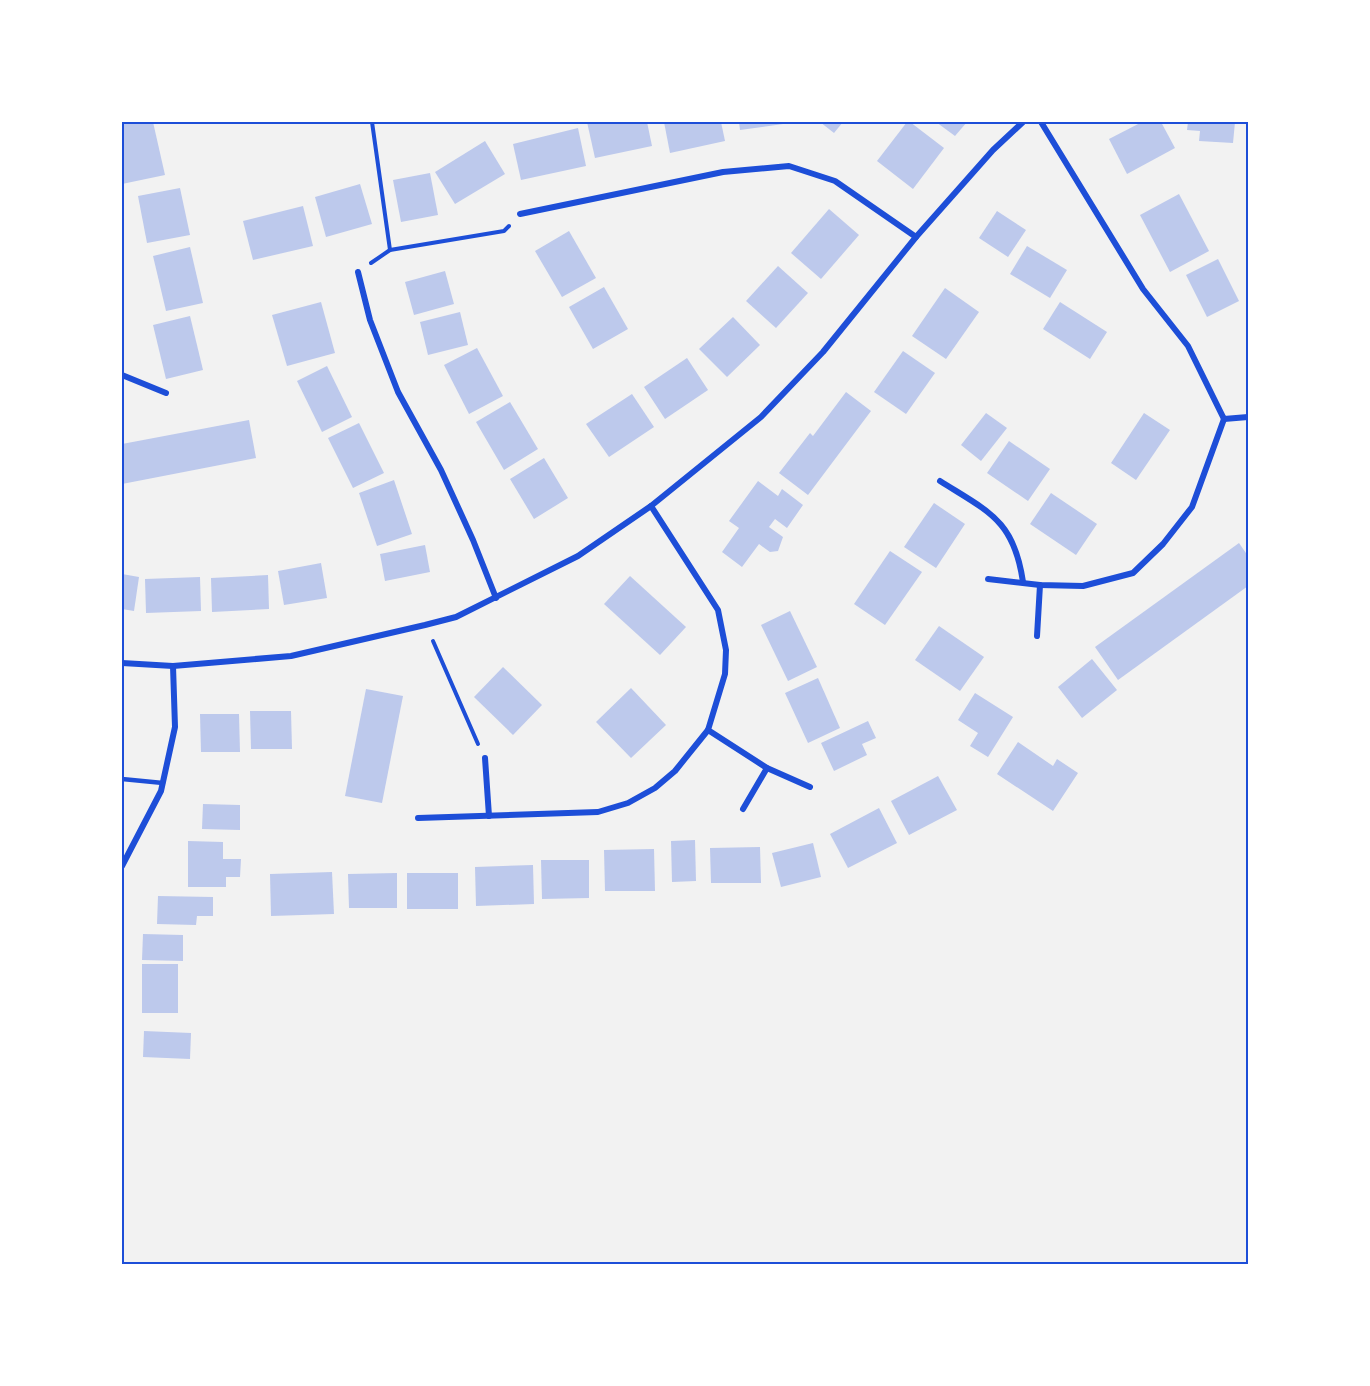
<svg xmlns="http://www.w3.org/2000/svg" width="1370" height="1386" viewBox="0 0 1370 1386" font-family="'DejaVu Sans',sans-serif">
<rect width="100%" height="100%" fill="#f2f2f2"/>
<g fill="#bdc9ec">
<path d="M122 122H153L165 175 122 184Z"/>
<path d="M587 122H647L652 146 595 158Z"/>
<path d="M664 122H721L725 141 670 153Z"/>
<path d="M739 122H790V123L740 130Z"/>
<path d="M820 122H843L834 133Z"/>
<path d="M907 122H910L944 148 913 189 877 161Z"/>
<path d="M936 122H967L955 136Z"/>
<path d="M1142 122H1161L1175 148 1127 174 1109 139Z"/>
<path d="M1188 122H1235L1233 143 1199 141 1200 131 1187 130Z"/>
<path d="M578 128 586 166 521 180 513 144Z"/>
<path d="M485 141 505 174 455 204 435 172Z"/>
<path d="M430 173 438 215 401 222 393 180Z"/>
<path d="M360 184 372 224 326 237 315 197Z"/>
<path d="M180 188 190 235 147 243 138 196Z"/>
<path d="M1179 194 1209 251 1170 272 1140 215Z"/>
<path d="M303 206 313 246 253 260 243 221Z"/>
<path d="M829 209 859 235 821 279 791 253Z"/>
<path d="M997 211 1026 230 1008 257 979 238Z"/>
<path d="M569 231 596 278 562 297 535 251Z"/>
<path d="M1027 246 1067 270 1050 298 1010 274Z"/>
<path d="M190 247 203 303 166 311 153 256Z"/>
<path d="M1218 259 1239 301 1207 317 1186 275Z"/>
<path d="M778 266 808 293 776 328 746 301Z"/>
<path d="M445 271 454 304 414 315 405 282Z"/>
<path d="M604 287 628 329 593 349 569 307Z"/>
<path d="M945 288 979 312 946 359 912 336Z"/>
<path d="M321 302 335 353 287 366 272 315Z"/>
<path d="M1060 302 1107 332 1090 359 1043 329Z"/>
<path d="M460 312 468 345 428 355 420 322Z"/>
<path d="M190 316 203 370 166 379 153 325Z"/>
<path d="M733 317 760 345 727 377 699 349Z"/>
<path d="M477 348 503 396 469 414 444 365Z"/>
<path d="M903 351 935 373 906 414 874 392Z"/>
<path d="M687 358 708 390 665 419 644 387Z"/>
<path d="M327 366 352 417 322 432 297 381Z"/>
<path d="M846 392 871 411 808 495 779 473 810 433 813 436Z"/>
<path d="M632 394 654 427 609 457 586 424Z"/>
<path d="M510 402 538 449 504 470 476 422Z"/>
<path d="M986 413 1007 428 981 461 961 445Z"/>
<path d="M1144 413 1170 430 1136 480 1111 463Z"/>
<path d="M249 420 256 458 122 484V444Z"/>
<path d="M359 423 384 473 353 488 328 438Z"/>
<path d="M1009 441 1050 469 1028 501 987 473Z"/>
<path d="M544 458 568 498 534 519 510 479Z"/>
<path d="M394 480 412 534 377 546 359 493Z"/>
<path d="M758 481 778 496 782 489 803 505 787 528 775 519 769 527 783 537 778 551 770 552 759 544 742 567 722 552 739 528 729 521Z"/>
<path d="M1051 493 1097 524 1076 555 1030 524Z"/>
<path d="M934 503 965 524 936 568 904 547Z"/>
<path d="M1239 543 1248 556V586L1118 680 1095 647Z"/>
<path d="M425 545 430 572 385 581 380 554Z"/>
<path d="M890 551 922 572 885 625 854 604Z"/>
<path d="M321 563 327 598 284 605 278 571Z"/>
<path d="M122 574 139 577 134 611 122 609Z"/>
<path d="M268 575 269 609 212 612 211 578Z"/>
<path d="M630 576 686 627 660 655 604 604Z"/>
<path d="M200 577 201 611 146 613 145 579Z"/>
<path d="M790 611 817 667 788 681 761 625Z"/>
<path d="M939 626 984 657 960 691 915 660Z"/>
<path d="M1092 659 1117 690 1082 718 1058 687Z"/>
<path d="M503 667 542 705 513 735 474 697Z"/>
<path d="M818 678 840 728 808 743 785 693Z"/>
<path d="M631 688 666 725 631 758 596 722Z"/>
<path d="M366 689 403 696 382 803 345 796Z"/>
<path d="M975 693 1013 717 988 757 970 746 978 733 958 720Z"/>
<path d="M250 711H291L292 749H251Z"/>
<path d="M200 714H239L240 752H201Z"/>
<path d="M868 721 876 738 862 744 867 755 834 771 821 743Z"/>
<path d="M1018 742 1053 766 1057 759 1078 773 1053 811 997 774Z"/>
<path d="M938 776 957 810 909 835 891 801Z"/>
<path d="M203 804 240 805V830L202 829Z"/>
<path d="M879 808 897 843 848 868 830 834Z"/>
<path d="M695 840 696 881 672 882 671 841Z"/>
<path d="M188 841 223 842V859H241L240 877H226V887H188Z"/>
<path d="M813 843 821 877 781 887 772 853Z"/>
<path d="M760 847 761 883H711L710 848Z"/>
<path d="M654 849 655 891H605L604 850Z"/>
<path d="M541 860H589V898L542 899Z"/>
<path d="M533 865 534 904 476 906 475 867Z"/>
<path d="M332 872 334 914 271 916 270 874Z"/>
<path d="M397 873V908H349L348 874Z"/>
<rect x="407" y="873" width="51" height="36"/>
<path d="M158 896 213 897V916H197L196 925 157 924Z"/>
<path d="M143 934 183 935V961L142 960Z"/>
<rect x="142" y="964" width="36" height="49"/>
<path d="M144 1031 191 1033 190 1059 143 1057Z"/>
</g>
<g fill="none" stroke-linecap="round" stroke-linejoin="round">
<g stroke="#1d4ed8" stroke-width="4">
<path d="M372 122 390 250"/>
<path d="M371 263 390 250 504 231 509 226"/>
<path d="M433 641 478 744"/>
</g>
<path stroke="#1d4ed8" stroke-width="4.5" d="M122 779 163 783"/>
<g stroke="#1d4ed8" stroke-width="6">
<path d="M1041 122 1143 289 1188 346 1224 419 1248 417"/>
<path d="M520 214 723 172 789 166 835 181 916 237"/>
<path d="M358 272 370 320 398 392 441 470 473 540 496 598"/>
<path d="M122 375 166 393"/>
<path d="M940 481C989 512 1014 520 1023 582"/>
<path d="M651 506 718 610 726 650 725 674 708 730 767 768 810 787"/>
<path d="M988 579 1040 585 1083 586 1133 573 1163 544 1192 507 1224 419"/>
<path d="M1037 636 1040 585"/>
<path d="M122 663 173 666 291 656 425 625 456 617 578 556 651 506 761 417 823 352 916 237 993 150 1023 122"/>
<path d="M485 758 489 816"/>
<path d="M743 809 767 768"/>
<path d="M418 818 598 812 628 803 655 788 675 771 708 730"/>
<path d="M122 866 161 791 175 727 173 666"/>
</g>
</g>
<rect width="1370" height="1386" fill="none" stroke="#ffffff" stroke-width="246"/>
<rect x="123" y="123" width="1124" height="1140" fill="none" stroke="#1d4ed8" stroke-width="2"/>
</svg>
